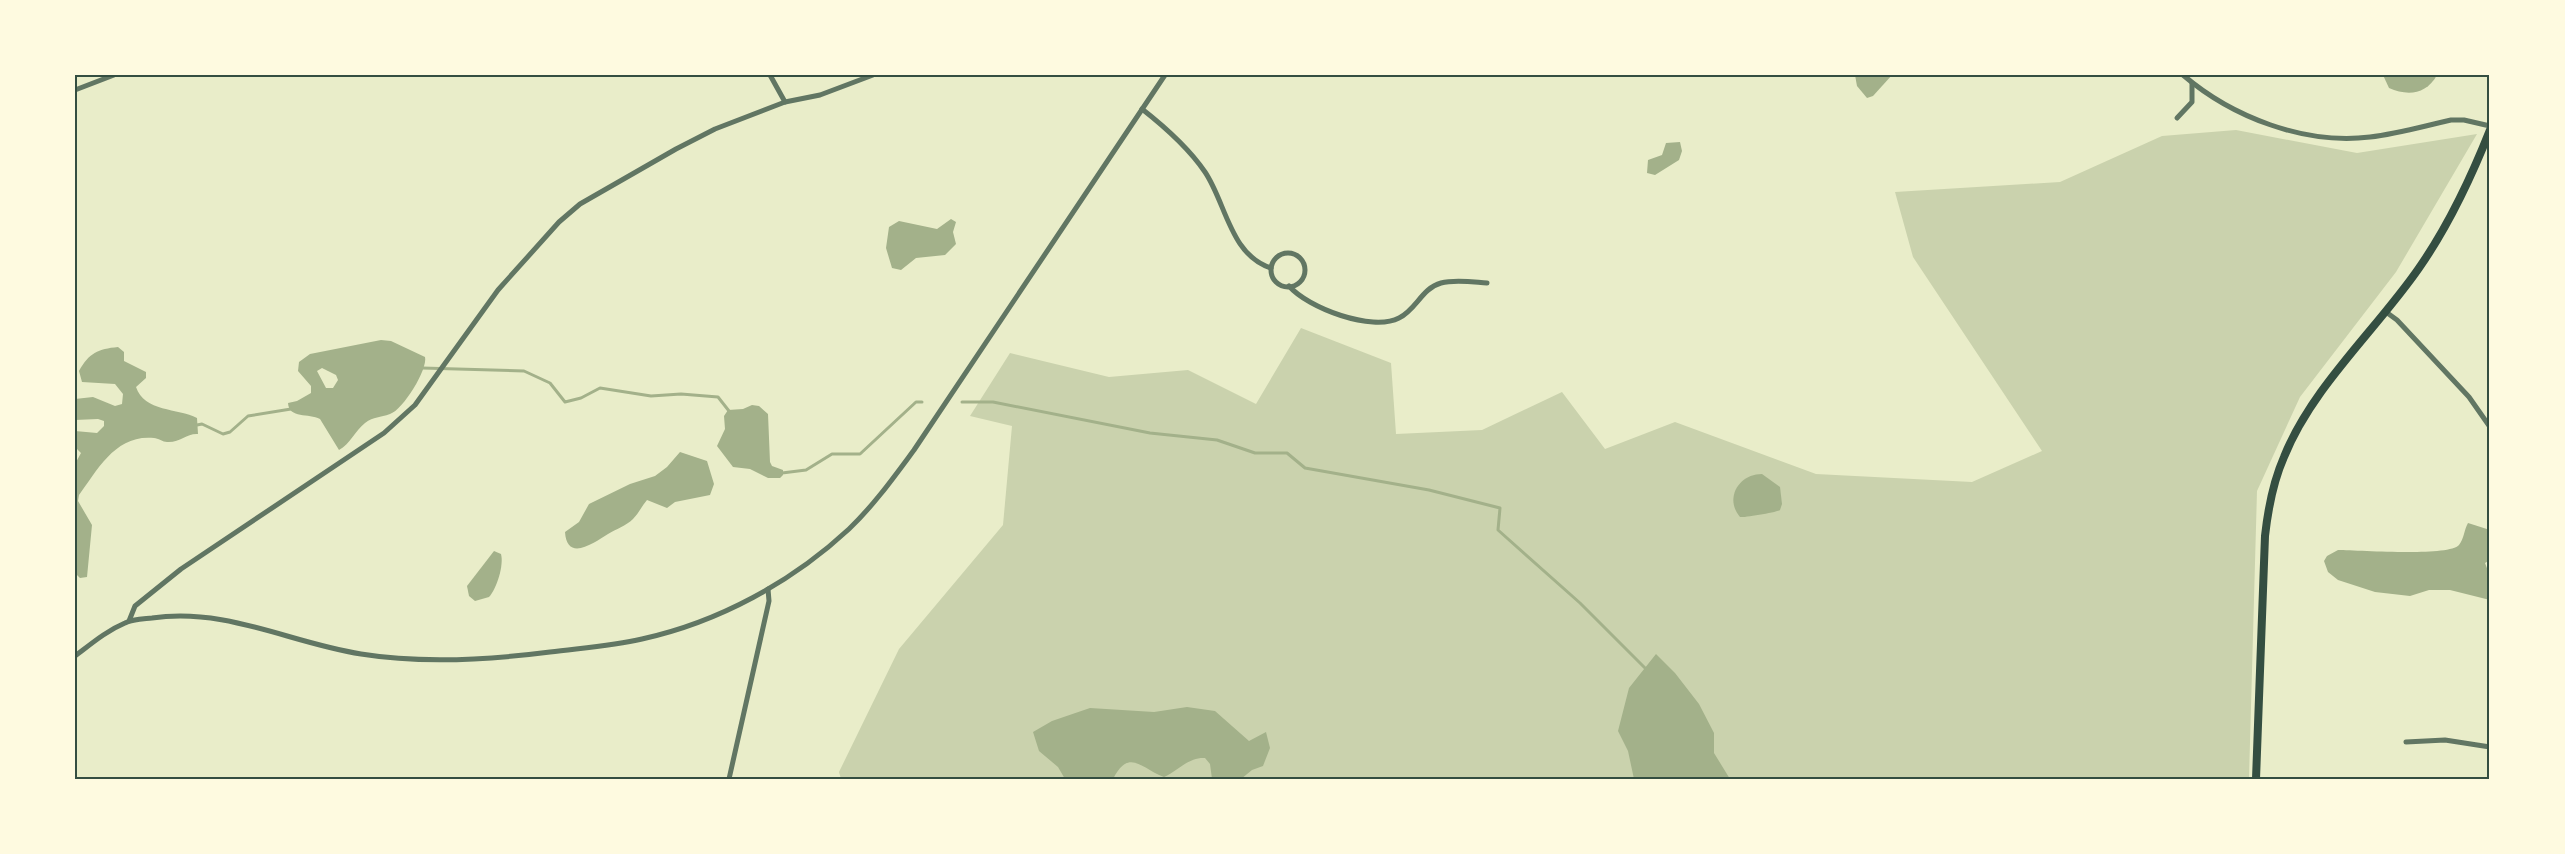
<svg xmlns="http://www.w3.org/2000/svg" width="2565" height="854" viewBox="0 0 2565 854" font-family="'Asap Condensed',sans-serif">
<rect width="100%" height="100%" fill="#e9edc9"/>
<path fill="#cad2ad" d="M2236 130 2357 153 2477 134 2396 272 2300 397 2257 491 2249 779H841L839 772 899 649 1003 525 1012 426 970 416 1010 353 1109 377 1188 370 1256 404 1301 328 1391 363 1396 434 1482 430 1562 392 1605 449 1675 422 1816 474 1972 482 2042 451 1913 257 1895 192 2060 182 2162 136Z"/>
<g fill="#a3b18a" fill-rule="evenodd">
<path d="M1855 75H1892L1873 96 1867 98 1857 86Z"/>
<path d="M2383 75H2437C2426 95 2407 96 2389 88Z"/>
<path d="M1680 142 1682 151 1679 160 1655 175 1647 173 1648 160 1662 155 1666 143Z"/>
<path d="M951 219 956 222 953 232 956 244 945 255 916 258 901 270 892 268 886 248 889 227 899 221 937 229Z"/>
<path d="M381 340 391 341 425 357C428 369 403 410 390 414 380 418 374 416 365 423 355 431 350 444 339 450L320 419C309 413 289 419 288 403L297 401 311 393V386L298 371 299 362 310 354ZM322 368 336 375 338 380 333 388H326L317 371Z"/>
<path d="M118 347 124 352V361L146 372V378L136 387C144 412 178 408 197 418L198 434C187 433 180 443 167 442 163 442 158 438 154 438 116 434 98 469 79 495L78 501 92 525 87 577 80 578 75 573V464L81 453 75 447V431L97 433 104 426V421L98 419 75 420V399L93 397 115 406 122 404 123 394 115 384 82 382 79 371C89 353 98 349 118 347Z"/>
<path d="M752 405 759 406 768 414 770 462 772 466 783 470V475L780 478H768L750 469 733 467 717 446 725 429 724 416 728 410 743 409Z"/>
<path d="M680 452 707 461 714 484 710 495 675 502 667 508 647 500C642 506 638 514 633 519 626 526 616 529 608 534 595 542 567 563 565 532L579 522 589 504 630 484 655 476 667 467Z"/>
<path d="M1762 474 1780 487 1782 504 1780 510C1778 512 1743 518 1740 517 1724 498 1739 474 1762 474Z"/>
<path d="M2468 523 2490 530V560L2485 563 2490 576V600L2450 590H2429L2410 596 2375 592 2338 580 2328 572 2324 561 2327 556 2338 550C2359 550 2448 557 2459 545 2464 539 2464 530 2468 523Z"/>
<path d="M494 551 501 554C504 565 497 588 489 597L475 601 469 596 467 586Z"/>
<path d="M1656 654 1675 673 1699 704 1714 733V753L1730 779H1634L1628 751 1618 731 1629 688Z"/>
<path d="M1187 707 1215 711 1249 741 1266 732 1270 748 1263 766 1252 770 1241 779H1212L1210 764 1205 758C1188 757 1178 771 1164 777 1142 769 1129 747 1113 779H1065L1058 767 1039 751 1033 732 1052 721 1090 708 1154 712Z"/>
</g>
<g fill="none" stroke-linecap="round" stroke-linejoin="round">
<g stroke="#a3b18a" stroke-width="3">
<path d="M422 368 524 371 550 383 565 402 581 398 600 388 651 396 681 394 718 397 729 411"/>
<path d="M962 402H993L1150 433 1217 440 1255 453H1287L1305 468 1429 490 1500 508 1498 530 1580 603 1646 669"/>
<path d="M197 425 202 424 223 434 230 432 248 416 291 409"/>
<path d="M782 473 806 470 832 454H860L916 402H922"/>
</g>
<g stroke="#617663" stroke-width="5">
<path d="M770 75 785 102"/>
<path d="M2183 75C2232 117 2304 145 2370 137 2397 134 2424 126 2451 120H2464L2490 126"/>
<path d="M75 90 114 75"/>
<path d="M1142 109C1165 127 1188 147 1205 172 1226 203 1230 255 1271 268"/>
<path d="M2177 118 2192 102V83"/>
<circle cx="1288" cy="270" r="17"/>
<path d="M1289 286C1308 308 1372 332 1399 318 1416 310 1422 288 1441 283 1455 279 1473 282 1487 283"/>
<path d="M2386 312 2397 320 2469 397 2490 427"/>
<path d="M129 621 135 606 181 569 384 433 415 405 498 290 559 222 580 204 676 149 715 129 785 102 820 95 873 75"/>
<path d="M75 656C91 644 106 631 125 623 133 619 143 619 152 618 226 607 290 643 361 654 423 664 488 660 550 652 581 648 612 646 642 639 719 622 792 582 849 529 874 505 894 477 914 450L1165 75"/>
<path d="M2406 742 2445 740 2490 747"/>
<path d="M729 779 769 601 768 589"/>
</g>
<path stroke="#344e41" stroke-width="8" d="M2256 779 2265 536C2268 509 2273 482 2284 457 2312 387 2377 329 2419 268 2449 225 2471 178 2490 130"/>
</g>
<rect width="2565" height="854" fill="none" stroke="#fefae0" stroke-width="153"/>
<rect x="76" y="76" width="2412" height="702" fill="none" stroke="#344e41" stroke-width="2"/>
</svg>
